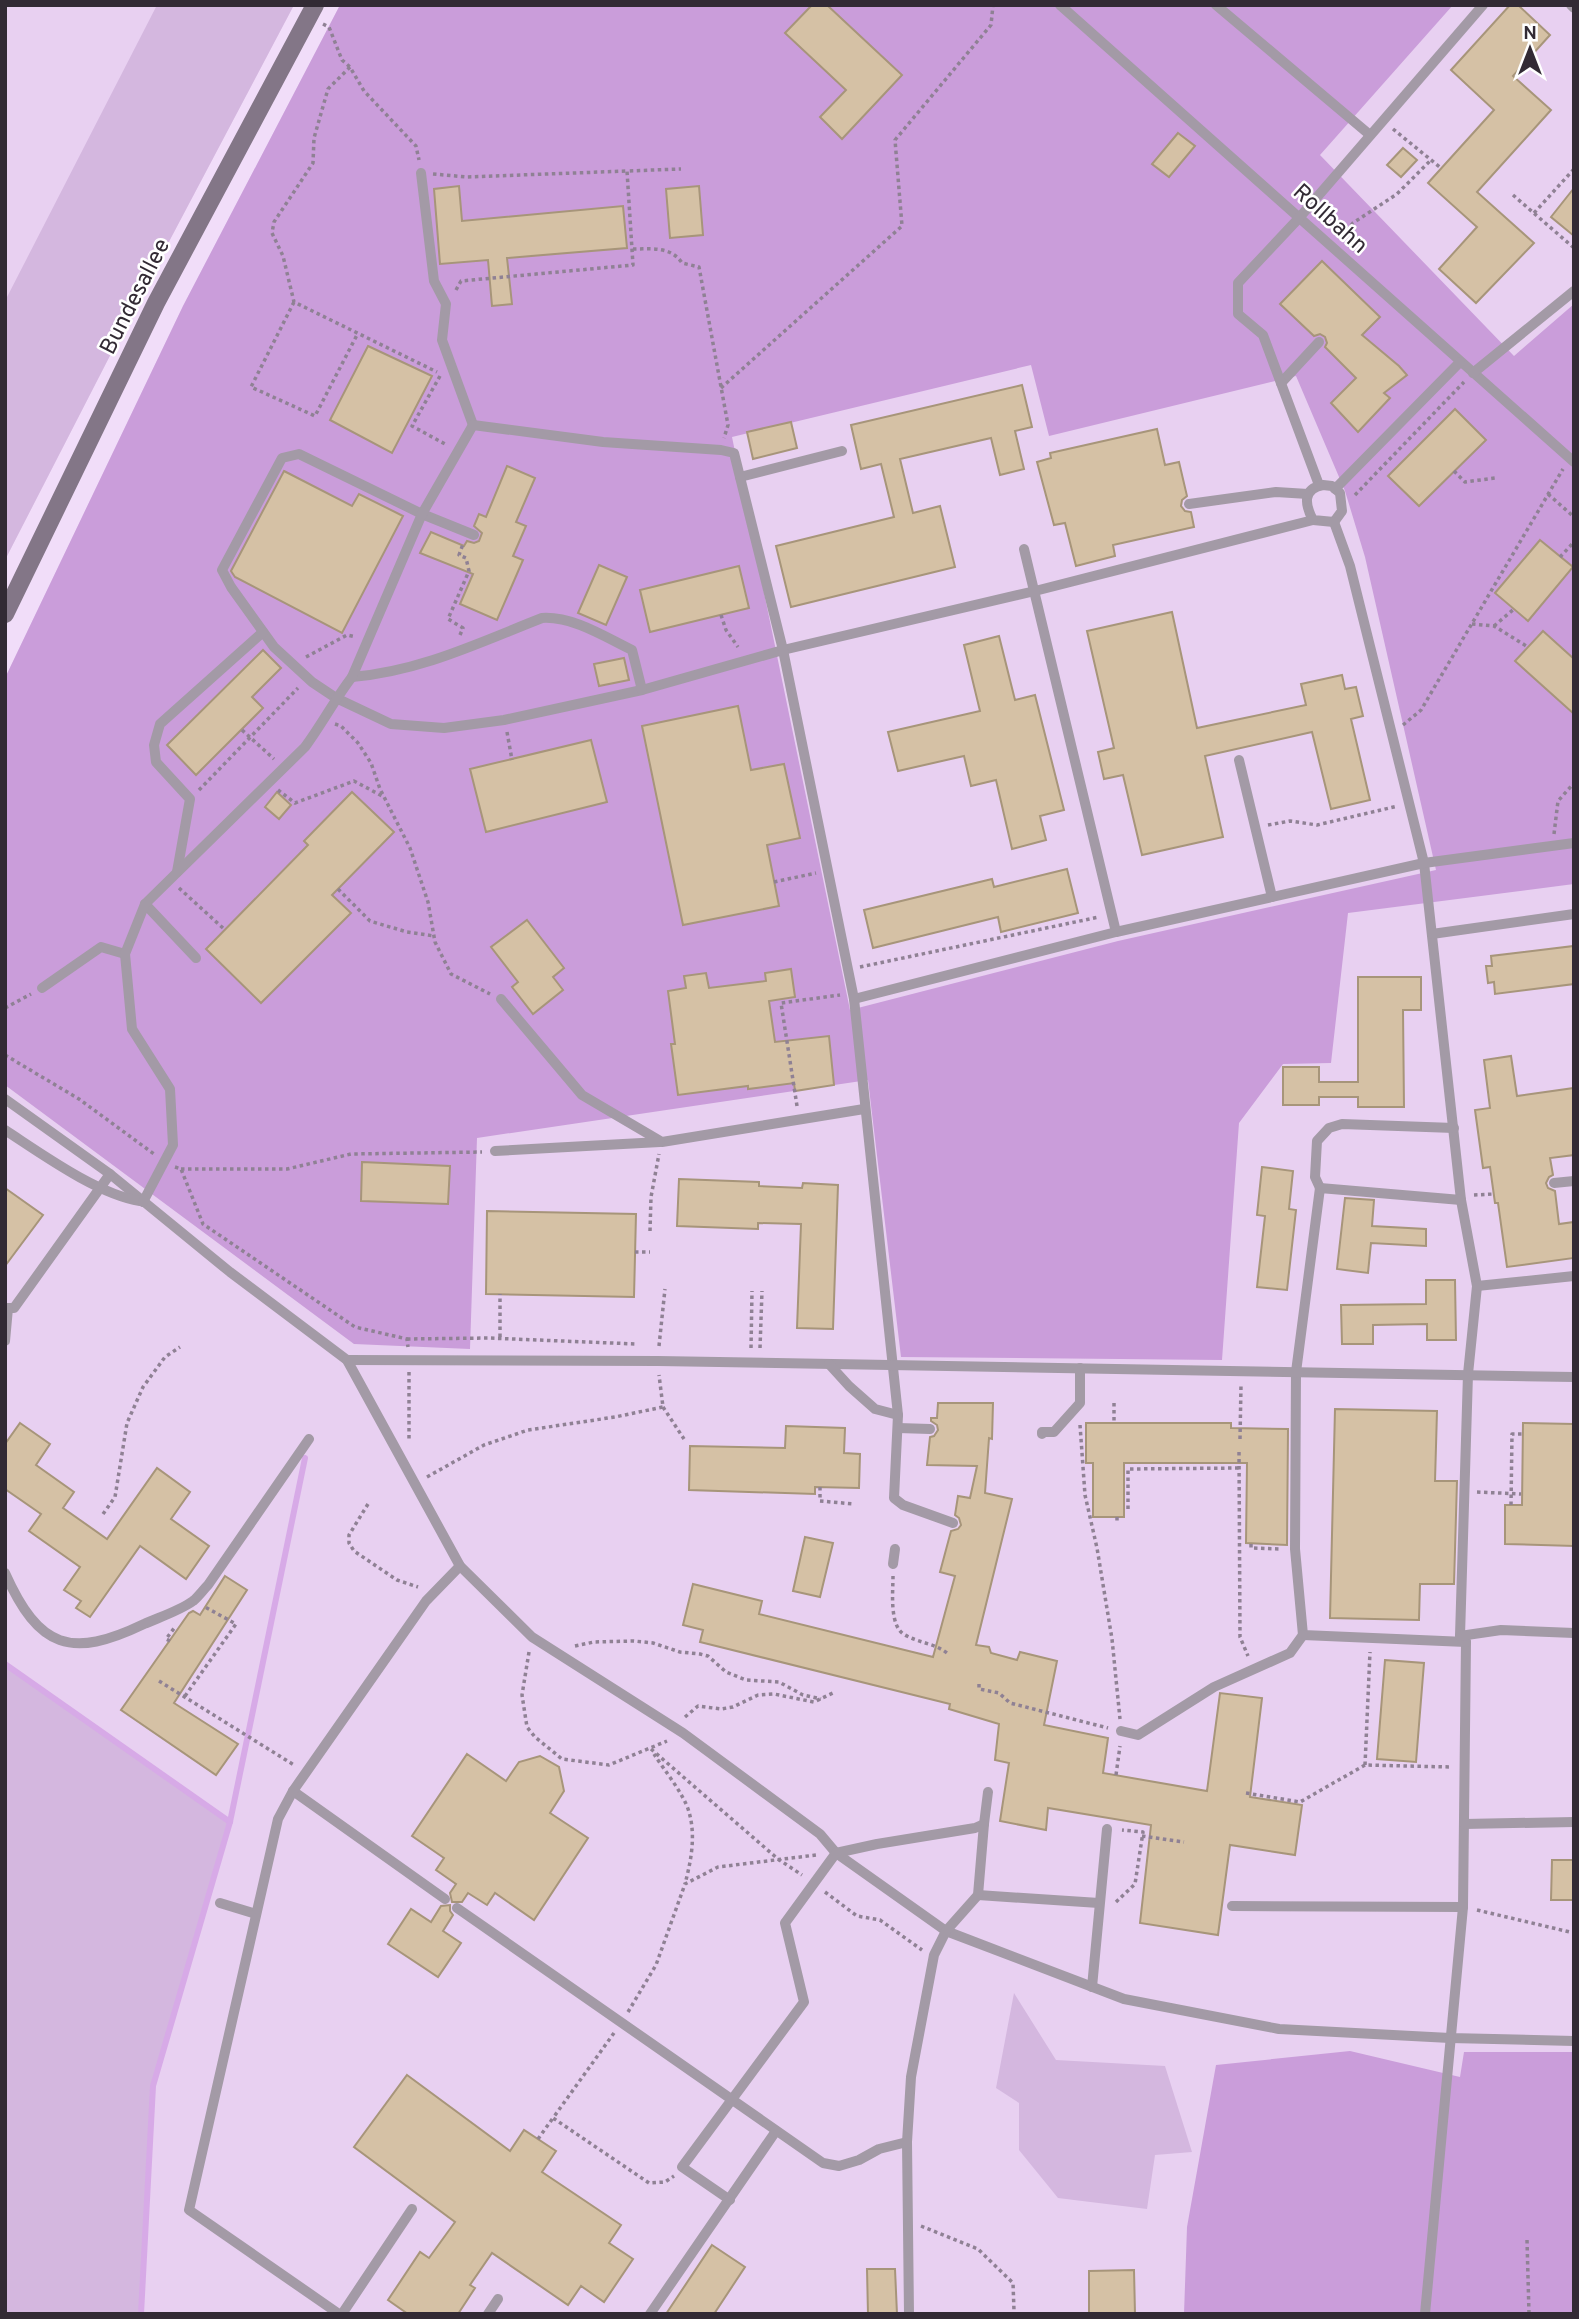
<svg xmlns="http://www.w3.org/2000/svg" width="1579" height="2319" viewBox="0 0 1579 2319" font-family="Overpass,sans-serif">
<rect width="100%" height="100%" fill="#f1ddf9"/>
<g fill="#e8d0f1">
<path d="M5 5H294L154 270 5 560Z"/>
<path d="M340 5H1574V2314H5V678L183 306Z"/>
</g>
<g fill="#d4b7df">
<path d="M157 5H294L154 270 5 560V301Z"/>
<path d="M5 1664 230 1822 153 2086 141 2314H5Z"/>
<path d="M1014 1993 1056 2060 1165 2066 1192 2152 1155 2155 1147 2209 1058 2198 1019 2150V2103L996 2088Z"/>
</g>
<g fill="#ca9dda" fill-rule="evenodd">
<path d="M340 5H1453L1320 155 1514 356 1574 304V884L1348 913 1331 1063 1283 1064 1239 1123 1222 1360 901 1357 868 1080 477 1138 470 1349 354 1344 5 1085V678L183 306ZM1031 365 1049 436 1296 376 1345 491 1365 557 1436 870 1118 941 850 1010 732 437Z"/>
<path d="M1350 2051 1460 2077 1464 2052H1574V2314H1184L1187 2227 1216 2065Z"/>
</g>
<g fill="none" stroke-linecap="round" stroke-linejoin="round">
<g stroke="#d7aae7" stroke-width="6">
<path d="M5 1664 230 1822"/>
<path d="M141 2314 153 2086 230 1822 305 1458"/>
</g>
</g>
<g fill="#d5c1a5" stroke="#a7957a" stroke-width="2">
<path d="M812 5H827L902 75 842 139 820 117 846 90 785 33Z"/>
<path d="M1510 5H1518L1550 35 1513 76 1551 110 1477 192 1534 243 1476 303 1439 269 1477 227 1428 183 1494 110 1451 70Z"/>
<path d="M1178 133 1195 146 1169 177 1152 164Z"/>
<path d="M1403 148 1417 160 1401 177 1387 165Z"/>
<path d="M459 186 462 221 623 206 627 248 507 258 512 304 492 306 488 260 440 264 434 189Z"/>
<path d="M699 186 703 235 670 238 666 189Z"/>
<path d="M1574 188V236L1551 217Z"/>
<path d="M1322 261 1380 317 1362 335 1399 366 1407 375 1384 393 1390 398 1358 432 1331 403 1356 378 1325 347 1327 343 1325 337 1320 334 1314 336 1280 304Z"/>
<path d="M368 346 432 376 392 453 330 420Z"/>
<path d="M1022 385 1032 427 1015 431 1024 469 1000 475 991 438 900 459 913 513 940 506 955 567 791 607 776 546 894 517 881 464 861 469 851 425Z"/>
<path d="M1455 409 1486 440 1419 506 1388 476Z"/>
<path d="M791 422 797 448 753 459 747 432Z"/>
<path d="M1157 429 1165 465 1179 462 1187 496 1182 500 1181 506 1185 511 1191 512 1194 527 1113 545 1115 556 1076 566 1065 523 1054 525 1037 462 1051 458 1050 453Z"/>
<path d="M507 466 535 478 516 522 526 526 513 556 523 560 497 620 460 604 473 574 420 553 431 532 464 546 467 541 474 543 479 541 482 533 474 526 479 514 486 517Z"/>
<path d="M284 471 352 506 359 494 403 516 342 633 235 577 231 571Z"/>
<path d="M1540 540 1573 567 1528 621 1495 593Z"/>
<path d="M599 565 627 577 606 625 578 613Z"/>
<path d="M739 566 749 608 650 632 640 590Z"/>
<path d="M1172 612 1197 728 1306 705 1301 684 1342 675 1345 689 1356 687 1363 716 1351 719 1370 800 1331 809 1312 732 1205 756 1223 837 1142 855 1123 775 1104 779 1098 752 1114 748 1087 631Z"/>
<path d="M1543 631 1574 659V714L1515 661Z"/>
<path d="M999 636 1015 700 1035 695 1064 810 1040 816 1046 840 1012 849 996 780 971 786 964 756 898 771 888 732 980 711 964 645Z"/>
<path d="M263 650 281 668 252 697 263 708 196 775 167 745Z"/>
<path d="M624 658 629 680 599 686 594 664Z"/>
<path d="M738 706 751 770 784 764 800 838 767 845 779 906 683 925 642 726Z"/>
<path d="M591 740 607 802 486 832 470 769Z"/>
<path d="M277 792 291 805 279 819 265 807Z"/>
<path d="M352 792 394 832 332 895 351 913 261 1003 206 949 308 845 304 841Z"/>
<path d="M1067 869 1078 913 1001 932 998 917 873 948 864 910 992 879 994 887Z"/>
<path d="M527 920 564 968 553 977 563 990 533 1014 512 987 518 982 491 947Z"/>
<path d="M1574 946V984L1495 994 1494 982 1488 983 1486 966H1492L1491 956Z"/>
<path d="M791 969 795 997 769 1001 775 1042 829 1036 834 1085 795 1091 794 1083 748 1089V1086L678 1095 671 1044H675L668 991 686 988 684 976 706 973 709 988 766 981 765 973Z"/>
<path d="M1358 977H1421V1010H1403L1404 1107H1358V1097H1319V1105H1283V1067H1319V1082H1358Z"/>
<path d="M1511 1056 1517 1096 1574 1088V1155L1550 1158 1553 1175 1549 1177 1546 1183 1548 1188 1555 1191 1559 1224 1574 1222V1258L1507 1267 1498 1203H1495L1490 1167 1483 1168 1475 1110 1490 1108 1484 1060Z"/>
<path d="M362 1162 450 1166 448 1204 361 1201Z"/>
<path d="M1262 1167 1293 1171 1289 1209 1296 1210 1287 1290 1257 1287 1265 1216 1257 1215Z"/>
<path d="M679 1179 759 1182V1186L802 1188 803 1183 838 1185 833 1329 797 1328 801 1224 758 1223V1229L677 1226Z"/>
<path d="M5 1188 43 1215 5 1266Z"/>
<path d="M1345 1198 1374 1200 1372 1226 1426 1229V1246L1371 1243 1368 1273 1337 1269Z"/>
<path d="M487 1211 636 1214 634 1297 486 1294Z"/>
<path d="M1426 1280H1455L1456 1340H1427V1324L1373 1325V1344H1342L1341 1305 1426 1304Z"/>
<path d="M938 1403H993L992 1439 989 1438 985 1493 1012 1499 976 1645 989 1647 991 1653 1017 1660 1020 1652 1057 1661 1044 1725 1108 1738 1103 1773 1207 1791 1220 1693 1262 1698 1250 1797 1302 1805 1295 1855 1230 1845 1218 1935 1140 1923 1151 1825 1048 1808 1046 1830 1000 1821 1009 1763 995 1760 999 1724 949 1709 950 1704 700 1642 703 1630 683 1625 693 1584 762 1601 759 1614 933 1657 955 1576 940 1572 951 1531 958 1529 961 1525 959 1518 955 1515 958 1496 970 1498 977 1466 927 1465 930 1437 934 1436 938 1430 937 1425 931 1421V1418H937Z"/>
<path d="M1335 1409 1437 1411 1435 1481H1457L1454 1584H1420L1419 1620 1330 1618Z"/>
<path d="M20 1423 50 1444 36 1465 74 1492 63 1508 107 1539 157 1468 190 1492 171 1519 209 1546 186 1579 140 1546 90 1617 76 1608 81 1601 64 1590 80 1567 29 1531 41 1514 5 1489V1444Z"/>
<path d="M1086 1423H1231V1428L1288 1429 1287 1545 1246 1543 1247 1463H1124V1517H1093V1463H1086Z"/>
<path d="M1523 1423 1574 1424V1546L1505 1544V1505H1522Z"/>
<path d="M786 1426 845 1428 844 1453 860 1454 859 1488 815 1487V1494L689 1490 690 1446 785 1448Z"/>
<path d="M805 1537 833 1543 820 1597 793 1591Z"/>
<path d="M225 1576 247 1590 174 1703 238 1744 216 1775 121 1710 189 1613 193 1611 200 1615Z"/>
<path d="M1385 1660 1424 1663 1416 1762 1377 1759Z"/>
<path d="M467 1754 506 1781 519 1762 540 1756 559 1767 564 1791 550 1813 588 1838 534 1920 495 1893 487 1905 468 1893 462 1902H452L450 1893 456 1884 436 1870 444 1858 412 1836Z"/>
<path d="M1552 1860H1574V1900H1551Z"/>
<path d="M450 1905V1911L453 1915 443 1931 461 1943 438 1977 388 1944 411 1909 431 1922 441 1906Z"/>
<path d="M407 2075 510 2151 524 2130 556 2151 542 2172 621 2225 609 2243 633 2259 604 2302 581 2286 568 2305 492 2253 470 2285 475 2288 458 2314H408L388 2300 420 2252 429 2258 455 2222 354 2147Z"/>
<path d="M712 2245 745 2267 714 2314H666Z"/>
<path d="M867 2269H895L897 2314H868Z"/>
<path d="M1134 2270 1135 2314H1089V2271Z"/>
</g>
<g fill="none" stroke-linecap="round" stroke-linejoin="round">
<g stroke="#8f8194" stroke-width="3.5" stroke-dasharray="3.5 3.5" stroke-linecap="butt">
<path d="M323 24 329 27 342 60 350 67 364 91 416 146 419 160"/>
<path d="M350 67 328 89 314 138 313 163 274 222 272 233 283 256 294 302 437 372"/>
<path d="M1393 129 1441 168"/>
<path d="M433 174 467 177 627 171"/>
<path d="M1513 195 1574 248"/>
<path d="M1534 213 1574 169"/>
<path d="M1342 236 1353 223 1397 194 1430 161"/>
<path d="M633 249C651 249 671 246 682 263L699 267 728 425 724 438"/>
<path d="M456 290 461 281 633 265 627 171 681 169"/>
<path d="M294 302 251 387 315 416 358 333"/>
<path d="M440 376 412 426 445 444"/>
<path d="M721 388 902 226 895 140 991 25 993 5"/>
<path d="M1454 471 1465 482 1495 478"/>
<path d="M1548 494 1574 517"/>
<path d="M1355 495 1464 382"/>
<path d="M1560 557 1574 542"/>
<path d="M721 615 726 630 738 647"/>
<path d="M1472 624 1494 626 1528 647"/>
<path d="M1494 626 1514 609"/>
<path d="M460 635 463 628 448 619 469 571 466 558 459 555 463 544"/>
<path d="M306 657 347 635 356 637"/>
<path d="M335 724 341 726 358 743 371 763 380 789 410 848 428 902 435 942 451 974 490 994"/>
<path d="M1403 725 1421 710 1563 469"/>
<path d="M242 730 274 759"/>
<path d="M507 732 512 760"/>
<path d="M199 790 298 688"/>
<path d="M278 790 295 803 354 781 384 797"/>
<path d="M1268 825 1290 821 1317 825 1398 806"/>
<path d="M1554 834 1558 801 1574 783"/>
<path d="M774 882 816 873"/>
<path d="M179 888 224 929"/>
<path d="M338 889 370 921 407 932 434 936"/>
<path d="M860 967 1099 917"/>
<path d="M5 1008 31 994"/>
<path d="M5 1055 79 1099 154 1154"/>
<path d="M797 1106 781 1003 840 995"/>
<path d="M175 1167 181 1169 203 1224 355 1327 407 1339 408 1347"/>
<path d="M181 1169H287L351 1154 482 1152"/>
<path d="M1474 1195 1494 1194"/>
<path d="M650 1231 651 1197 659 1154"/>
<path d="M635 1252H650"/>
<path d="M500 1337V1294"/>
<path d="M407 1339 488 1338 636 1344"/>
<path d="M659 1346 665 1289"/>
<path d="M751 1348 752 1291"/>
<path d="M760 1348 762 1291"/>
<path d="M409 1372V1442"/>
<path d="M1114 1403V1423"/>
<path d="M663 1407 684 1439"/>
<path d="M1080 1425 1085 1495 1097 1548 1112 1639 1120 1719"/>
<path d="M1240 1439 1241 1385"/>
<path d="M1239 1452 1240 1637 1248 1656"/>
<path d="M427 1477 484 1445 528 1430 615 1417 663 1407 659 1375"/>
<path d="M820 1487V1501L854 1504"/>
<path d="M1477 1492 1521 1494"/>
<path d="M368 1504 349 1535V1543L354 1551 397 1580 418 1587"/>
<path d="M1511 1505 1512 1434H1523"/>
<path d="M1128 1509V1469L1239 1468"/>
<path d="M103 1514 115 1497 127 1423 143 1387 165 1357 180 1347"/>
<path d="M1117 1517V1522"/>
<path d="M1251 1544V1548L1280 1549"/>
<path d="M893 1576C893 1592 889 1627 905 1635 919 1643 934 1643 947 1653"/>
<path d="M170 1641 166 1639 175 1627"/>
<path d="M575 1646 594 1642 634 1641 653 1643 680 1652 700 1654 708 1656 726 1672 746 1680 779 1682 803 1695 821 1699"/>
<path d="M529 1652 522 1695 527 1727 535 1737 562 1759 609 1765 667 1741"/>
<path d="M159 1681 294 1765"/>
<path d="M979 1684V1689L999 1693 1010 1703 1108 1728"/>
<path d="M185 1696 236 1624 205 1607"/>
<path d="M685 1717 698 1706 721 1709 733 1707 758 1695 774 1694 814 1702 833 1693"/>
<path d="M651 1749 778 1859 802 1875"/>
<path d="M654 1754C664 1770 684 1794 689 1812 696 1836 691 1861 685 1884"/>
<path d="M1365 1765 1370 1652"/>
<path d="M1116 1775 1120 1746"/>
<path d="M1246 1793 1300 1802 1365 1765 1451 1767"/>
<path d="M1142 1836 1184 1842"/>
<path d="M825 1892 857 1916 880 1920 922 1950"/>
<path d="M1116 1902 1135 1884 1143 1832 1122 1830"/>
<path d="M1477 1910 1574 1933"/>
<path d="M628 2012 656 1965 685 1884 718 1867 816 1855"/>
<path d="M614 2033 553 2118 649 2183 665 2182 674 2176"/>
<path d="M538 2139 553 2118"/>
<path d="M921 2226 978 2249 1013 2283 1014 2311"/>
<path d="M1527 2240 1529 2314"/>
</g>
<g stroke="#a39aa6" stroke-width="10">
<path d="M1060 5 1574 462"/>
<path d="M1216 5 1370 135"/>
<path d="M1571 5 1574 8"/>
<path d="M421 173 434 281 446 304 442 340 473 425"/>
<path d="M1473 373 1574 291"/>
<path d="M1281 383 1319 342"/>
<path d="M740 477 842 451"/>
<path d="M1319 485 1263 335 1238 314V283L1299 218 1483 5"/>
<path d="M1323 485 1332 486 1340 493 1342 511 1334 522 1313 520C1305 505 1302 489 1323 485Z"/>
<path d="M1335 489 1460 362"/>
<path d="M1189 504 1276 492 1308 494"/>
<path d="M1334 522 1350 566 1424 863 1461 1200 1477 1286 1468 1374 1460 1636 1466 1642 1463 1907 1425 2314"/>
<path d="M474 535 422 514 299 454 282 458 222 570 231 587 274 647 312 682 336 698 391 724 444 728 504 720 642 690 783 650 1035 591 1313 520"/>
<path d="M1024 549 1116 932"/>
<path d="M352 677C421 671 478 643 542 618 573 616 605 637 632 650L642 690"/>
<path d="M1239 760 1272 897"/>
<path d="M177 872 190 799 156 762 154 745 160 724 263 632"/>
<path d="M145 904 196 958"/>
<path d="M1432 934 1574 914"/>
<path d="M42 988 101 947 125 954"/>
<path d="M501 999 582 1095 662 1142 864 1109"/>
<path d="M854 999 1116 932 1424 863 1574 843"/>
<path d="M5 1099 110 1174 230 1272 347 1360 460 1566 532 1637 683 1733 820 1834 836 1853 946 1931 1124 1999 1279 2029 1450 2038 1574 2041"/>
<path d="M5 1130C42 1154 97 1194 140 1201"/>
<path d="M495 1151 660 1142"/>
<path d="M1554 1183 1574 1181"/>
<path d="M1320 1188 1315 1177 1317 1141 1329 1128 1342 1124 1454 1128"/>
<path d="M1461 1200 1320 1188 1296 1372 1295 1549 1303 1635 1466 1642"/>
<path d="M143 1202 173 1145 170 1089 132 1029 125 954 145 904 305 747C322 724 335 699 352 677L422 514 473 425 603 442 721 450 734 453 783 650 854 999 898 1415 894 1498 903 1505 953 1523"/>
<path d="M1477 1286 1574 1276"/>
<path d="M5 1308H14L110 1174"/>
<path d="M5 1341 8 1308"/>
<path d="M347 1360 658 1361 1574 1377"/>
<path d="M829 1364 849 1386 875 1409 898 1415"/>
<path d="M898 1428 930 1429"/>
<path d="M1042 1434V1432H1054L1080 1403V1368"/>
<path d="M893 1564 895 1549"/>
<path d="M5 1573C39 1649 71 1659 144 1624 160 1617 179 1611 193 1601 198 1597 203 1590 208 1585L309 1439"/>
<path d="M1460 1636 1501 1630 1574 1633"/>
<path d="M1121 1731 1138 1735 1214 1687 1290 1653 1303 1635"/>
<path d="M293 1791 445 1899"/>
<path d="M984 1824 988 1792"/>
<path d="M1464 1824 1574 1822"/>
<path d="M978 1895 1099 1903"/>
<path d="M220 1903 256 1914"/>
<path d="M1232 1906 1463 1907"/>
<path d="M457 1908 823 2163 839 2166 859 2160 879 2149 907 2142"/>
<path d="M1092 1987 1107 1829"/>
<path d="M730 2200 682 2167 804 2002 785 1923 836 1853 877 1844 975 1828 984 1824 978 1895 946 1931 934 1955 911 2077 907 2142 909 2314"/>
<path d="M339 2314 189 2210 278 1819 293 1791 426 1601 460 1566"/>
<path d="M342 2314 412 2209"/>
<path d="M488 2314 498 2299"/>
<path d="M650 2314 776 2131"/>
</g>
<path stroke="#837687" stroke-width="18" d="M5 614 156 303 315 5"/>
</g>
<g text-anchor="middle" stroke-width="5" stroke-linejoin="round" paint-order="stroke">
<g font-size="23" fill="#322a34" stroke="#fff">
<text transform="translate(1331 218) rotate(42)" y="8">Rollbahn</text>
<text transform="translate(134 296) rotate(-63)" y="8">Bundesallee</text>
</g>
</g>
<rect width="1579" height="2319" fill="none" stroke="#322a34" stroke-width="14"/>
<g transform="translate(1530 49)" stroke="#ffffff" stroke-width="5" paint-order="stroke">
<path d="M0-5L12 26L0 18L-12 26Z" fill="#322a34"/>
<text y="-10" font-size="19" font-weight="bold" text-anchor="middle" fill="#322a34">N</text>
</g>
</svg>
